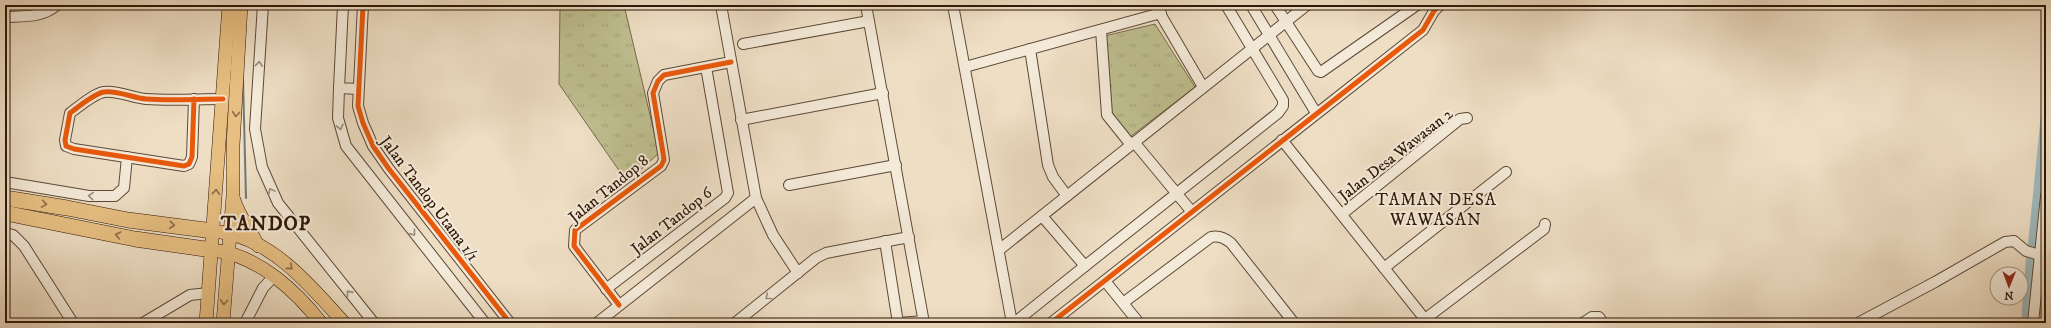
<svg xmlns="http://www.w3.org/2000/svg" width="2051" height="328" viewBox="0 0 2051 328" font-family="'IM FELL DW Pica',serif">
<defs>
<pattern id="park-tufts" width="24" height="20" patternUnits="userSpaceOnUse"><rect width="24" height="20" fill="#bfbf90"/><path d="M3 7l-1-3M5 7V3M7 7l1-3M15 17l-1-3M17 17v-4M19 17l1-3" fill="none" stroke="#a4a37b"/></pattern>
</defs>
<rect width="100%" height="100%" fill="#eedec4"/>
<filter id="stains"><feTurbulence type="fractalNoise" baseFrequency=".005" numOctaves="4"/><feColorMatrix values="0 0 0 0 .2 0 0 0 0 .09 0 0 0 0 .02 0 0 0 .5 -.17"/></filter>
<radialGradient id="worn" r=".72"><stop offset=".6" stop-color="#630" stop-opacity="0"/><stop offset="1" stop-color="#630" stop-opacity=".3"/></radialGradient>
<g fill="url(#park-tufts)" stroke="#766b4c">
<path d="M560 5H624L659 153 627 182 559 84Z"/>
<path d="M1155 24 1195 87 1130 137 1110 113 1100 37Z"/>
</g>
<g fill="none" stroke-linecap="round" stroke-linejoin="round">
<path stroke="#717875" stroke-width="2" d="M243 79 246 198"/>
<g stroke="#9eb9be" stroke-width="8">
<path d="M2032 244 2046 104"/>
<path d="M2025 323 2030 258"/>
</g>
<defs>
<g id="minor">
<path d="M263 5 255 129 262 167 278 203 374 323"/>
<path d="M343 5 339 88 358 89"/>
<path d="M363 5 358 106 363 123 373 146 389 169 510 323"/>
<path d="M721 5 756 198 773 235 798 273"/>
<path d="M866 5 924 323"/>
<path d="M953 5 1012 323"/>
<path d="M1155 5 1203 87"/>
<path d="M1251 5 1316 113"/>
<path d="M1275 5 1318 71 1321 72 1417 5"/>
<path d="M5 17C24 16 42 18 57 5"/>
<path d="M1101 30 1107 115 1131 145"/>
<path d="M743 44 869 21"/>
<path d="M1030 49 1048 165 1053 177 1067 196"/>
<path d="M965 67 1161 13"/>
<path d="M339 88 338 118 346 146 485 323"/>
<path d="M194 99 192 157 189 164 184 166 74 149 66 146 65 140 70 113C80 106 93 94 104 92 117 90 133 98 146 99 171 101 197 99 223 99"/>
<path d="M741 120 883 93"/>
<path d="M1282 140 1428 323"/>
<path d="M1134 142 1192 212"/>
<path d="M5 182 89 196H115L124 188 127 157"/>
<path d="M789 185 896 165"/>
<path d="M1342 214 1460 119 1467 118"/>
<path d="M1042 216 1085 266 1278 113 1283 106V100L1226 5"/>
<path d="M5 233 13 235 24 246 73 323"/>
<path d="M885 241 898 323"/>
<path d="M999 250 1307 5"/>
<path d="M1384 268 1506 172"/>
<path d="M1105 281 1139 323"/>
<path d="M606 289 725 198 728 193 706 67"/>
<path d="M1123 303 1211 237C1219 235 1225 238 1231 243L1294 323"/>
<path d="M619 305 574 246 575 230 661 166 664 160 663 153 653 93 658 81 664 75 731 62"/>
<path d="M1425 319 1544 229 1545 224"/>
<path d="M143 323 190 295 208 293"/>
<path d="M245 323 263 288 274 276"/>
<path d="M597 323 756 198"/>
<path d="M735 323 816 258 826 253 909 237"/>
<path d="M899 323 924 321"/>
<path d="M1014 323 1085 266"/>
<path d="M1051 323 1423 30 1434 11 1440 5"/>
<path d="M1583 323 1592 317H1599L1603 323"/>
<path d="M1858 323 1935 282 2005 242 2014 241 2026 251 2040 255"/>
<path d="M2033 323 2046 196"/>
</g>
<g id="major">
<path d="M234 200C239 217 251 230 258 246"/>
<path d="M221 232C272 239 312 287 344 323"/>
<path d="M219 251C260 258 296 291 321 323"/>
<path d="M206 323 229 5"/>
<path d="M223 323 233 196V145L241 5"/>
</g>
<g id="highway">
<path d="M5 198 67 208 128 220 213 231"/>
<path d="M5 213 135 239 212 250"/>
</g>
</defs>
<use href="#minor" stroke="#5d4937" stroke-width="12"/>
<use href="#major" stroke="#2d1708" stroke-width="14"/>
<use href="#highway" stroke="#2d1708" stroke-width="16"/>
<use href="#minor" stroke="#f4ead9" stroke-width="10"/>
<use href="#major" stroke="#e7bf82" stroke-width="13"/>
<use href="#highway" stroke="#e7bf82" stroke-width="15"/>
<defs>
<g id="cycleway">
<path d="M363 5 358 106 363 123 373 146 389 169 510 323"/>
<path d="M194 99 192 157 189 164 184 166 74 149 66 146 65 140 70 113C80 106 93 94 104 92 117 90 133 98 146 99 171 101 197 99 223 99"/>
<path d="M619 305 574 246 575 230 661 166 664 160 663 153 653 93 658 81 664 75 731 62"/>
<path d="M1051 323 1423 30 1434 11 1440 5"/>
</g>
</defs>
<use href="#cycleway" stroke="#f4ead9" stroke-width="8"/>
<use href="#cycleway" stroke="#e8590c" stroke-width="5"/>
</g>
<defs><path id="oneway-chevron" d="M-2-3.5L2.5 0L-2 3.5" fill="none" stroke-width="1.6" stroke-linecap="round" stroke-linejoin="round"/></defs>
<g stroke="#9a8b7b">
<use href="#oneway-chevron" transform="translate(259 64) rotate(-86)"/>
<use href="#oneway-chevron" transform="translate(340 127) rotate(76)"/>
<use href="#oneway-chevron" transform="translate(271 191) rotate(-118)"/>
<use href="#oneway-chevron" transform="translate(91 196) rotate(-175)"/>
<use href="#oneway-chevron" transform="translate(413 233) rotate(51)"/>
<use href="#oneway-chevron" transform="translate(349 293) rotate(-129)"/>
<use href="#oneway-chevron" transform="translate(768 297) rotate(141)"/>
</g>
<g stroke="#8a6b45">
<use href="#oneway-chevron" transform="translate(236 114) rotate(95)"/>
<use href="#oneway-chevron" transform="translate(216 192) rotate(-86)"/>
<use href="#oneway-chevron" transform="translate(44 204) rotate(9)"/>
<use href="#oneway-chevron" transform="translate(172 225) rotate(6)"/>
<use href="#oneway-chevron" transform="translate(118 235) rotate(-167)"/>
<use href="#oneway-chevron" transform="translate(290 267) rotate(40)"/>
<use href="#oneway-chevron" transform="translate(224 302) rotate(94)"/>
</g>
<g text-anchor="middle" stroke-width="4" stroke-linejoin="round" paint-order="stroke">
<g font-size="16" fill="#2d1708" stroke="#f4ead9">
<text transform="translate(1395 154) rotate(-38)" y="6">Jalan Desa Wawasan 2</text>
<text transform="translate(608 188) rotate(-39)" y="6">Jalan Tandop 8</text>
<text transform="translate(430 198) rotate(53)" y="6">Jalan Tandop Utama 1/1</text>
<text transform="translate(671 220) rotate(-38)" y="6">Jalan Tandop 6</text>
</g>
<g font-size="17" letter-spacing="1" fill="#2d1708" stroke="#f4ead9">
<text x="1436" y="205">TAMAN DESA<tspan x="1436" dy="20">WAWASAN</tspan></text>
</g>
<g font-size="20" font-weight="bold" letter-spacing="1" fill="#2d1708" stroke="#f4ead9">
<text x="266" y="230">TANDOP</text>
</g>
</g>
<rect width="2051" height="328" fill="none" stroke="#eedec4" stroke-width="20"/>
<rect x="6" y="6" width="2039" height="316" fill="none" stroke="#2d1708" stroke-width="2"/>
<rect x="10" y="10" width="2031" height="308" fill="none" stroke="#2d1708"/>
<g transform="translate(2009 286) rotate(181)"><circle r="19" fill="#f4ead9" stroke="#a49685"/>
<path d="M0-3L7 15L0 10L-7 15Z" fill="#8f2418"/>
<text y="-6" font-size="11" font-weight="bold" text-anchor="middle" fill="#2d1708">N</text>
</g>
<rect width="100%" height="100%" filter="url(#stains)"/>
<rect width="100%" height="100%" fill="url(#worn)"/>
</svg>
